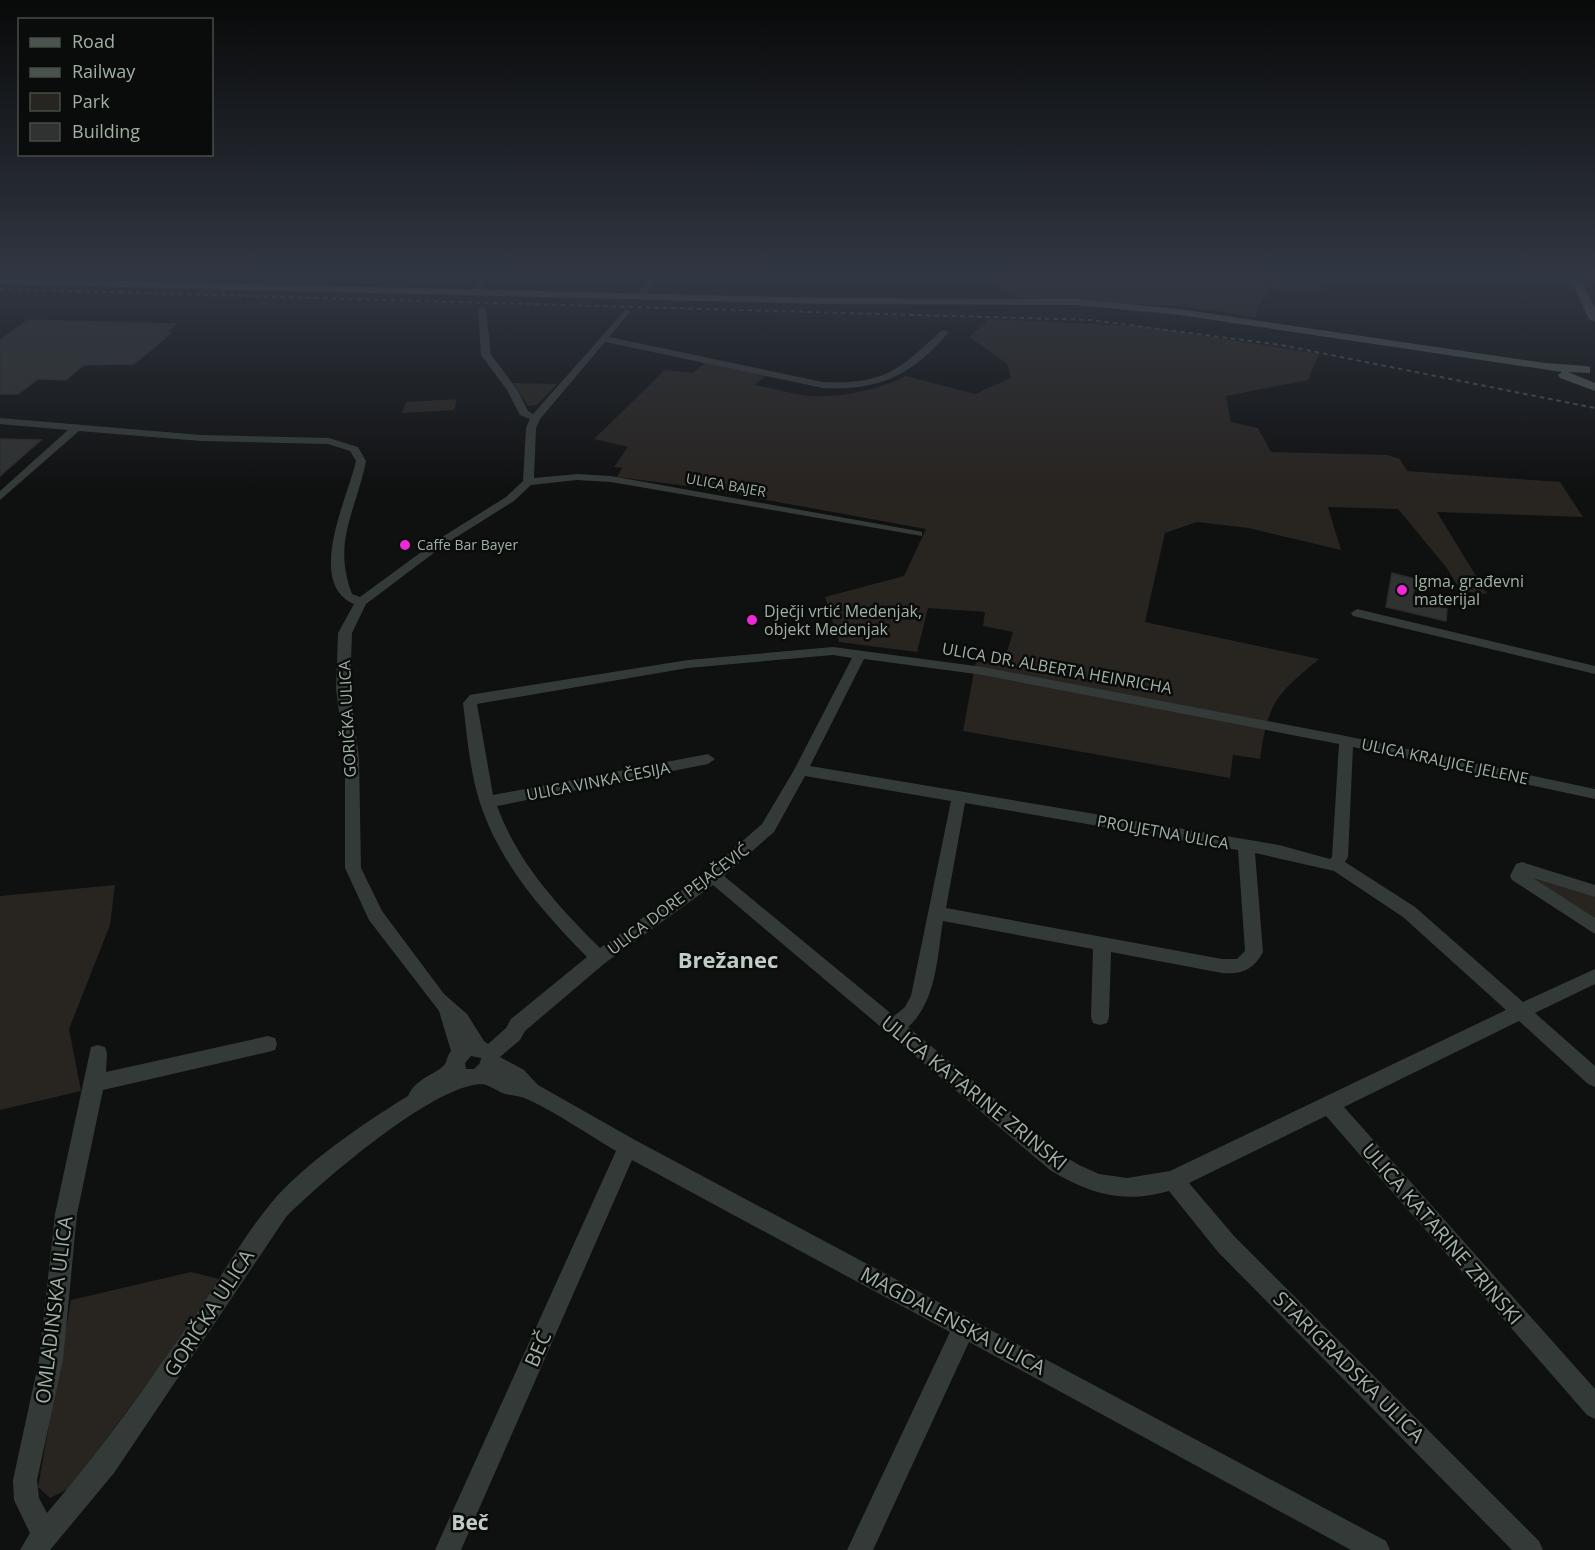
<svg xmlns="http://www.w3.org/2000/svg" width="1595" height="1550" viewBox="0 0 1595 1550" font-family="'Open Sans',sans-serif">
<rect width="100%" height="100%" fill="#0f1010"/>
<g fill="#282420">
<path d="M997 274H1326L1319 293 1268 287 1255 317 1189 307 1017 297 993 283Z"/>
<path d="M989 319 1148 327 1319 354 1308 380 1226 396 1231 422 1258 428 1271 452 1388 455 1400 459 1407 471 1560 482 1583 517 1437 512 1487 594 1461 591 1446 567 1398 509 1328 507 1341 550 1248 528 1197 522 1165 533 1145 622 1319 659C1276 695 1268 702 1260 759L1233 755 1230 778 963 731 976 661 1003 665 1013 632 983 626 985 612 928 608 917 652 839 642 825 597 904 576 926 529 695 487 617 477 622 468 614 467 628 447 594 439 665 370 693 373 705 363 767 375 754 385C772 388 791 394 809 396 841 398 878 390 906 376L975 394 1011 378 1007 364 969 337Z"/>
<path d="M514 383 557 384 537 405 528 406Z"/>
<path d="M457 399 454 410 402 413 406 402Z"/>
<path d="M1532 876 1595 896V922L1533 883Z"/>
<path d="M115 885 110 925 69 1029 81 1091 0 1110V896Z"/>
<path d="M191 1272 219 1279 169 1354 70 1488 50 1498 38 1487 71 1300Z"/>
</g>
<g fill="#2f3230" stroke="#292c2b" stroke-width="1.5">
<path d="M28 320 176 324 166 333H171L134 364 84 365 66 380 38 379 18 394H0V340Z"/>
<path d="M0 439 41 440 0 476Z"/>
<path d="M1392 573 1416 579 1412 601 1447 609 1446 621 1386 607Z"/>
</g>
<g fill="none" stroke-linecap="round" stroke-linejoin="round">
<g fill="#343a37" fill-rule="evenodd">
<path d="M479 274H487L481 292 477 294 473 292Z"/>
<path d="M653 274H661L643 299H637L636 297Z"/>
<path d="M482 307 486 310 491 355 517 389 528 411 533 414 626 309 630 312 609 337 823 382C884 385 899 370 942 330L949 332C912 375 880 391 823 388L605 342 540 419 536 428 534 478 577 474 611 476 918 531 922 532V536L611 482 577 480 531 485 514 501 447 543 366 604 352 633 350 689 359 758 361 868 382 911 444 994 467 1014 484 1041 488 1044 506 1028 511 1019 587 957C543 912 500 864 480 803 470 772 467 736 463 703L470 695 475 694 688 660 833 647 983 667 1346 736 1595 789V799L1353 747 1348 857 1345 862 1415 907 1523 1002 1595 969V984L1535 1013 1595 1066V1087L1588 1084 1519 1021 1344 1107 1595 1389V1419L1587 1415 1326 1116 1189 1183 1234 1236 1539 1541 1543 1550H1512L1218 1252 1169 1191C1124 1204 1089 1194 1050 1170L713 885 605 963 525 1031 520 1040 500 1057 524 1070 538 1085 635 1140 1386 1541 1390 1550H1351L969 1342 873 1550H847L950 1332 632 1160 461 1550H435L616 1151C587 1134 559 1114 529 1100 521 1096 511 1096 502 1093 496 1090 487 1084 481 1084 432 1086 322 1181 286 1217L114 1473 50 1550H20L30 1533 14 1500 13 1480 39 1360 55 1214 91 1047 98 1045 105 1047 107 1053 106 1072 268 1036 275 1038 277 1044 275 1050 268 1052 103 1090 77 1214 63 1360 37 1480 39 1498 47 1513C103 1448 151 1379 200 1308 223 1274 245 1234 272 1202 304 1164 365 1122 408 1096 416 1077 438 1074 445 1064 447 1061 447 1056 451 1051L439 1011 369 920 345 868V758L336 689 338 633 354 604C305 583 348 497 356 461L350 451 328 444 201 441 79 431 0 500V491L68 430 0 424V418L201 435 329 438 358 447 366 461C356 512 332 541 352 594L360 597 439 539 506 497 523 481 526 428 530 419 520 415 507 390 481 355 478 310ZM833 655 852 658 794 770 762 824 707 872 600 948C557 905 518 863 497 806L708 764 715 759 708 754 493 795 477 704 688 668ZM864 659 983 675 1339 744 1332 857 1330 859 1279 845 810 766ZM805 776 951 801 911 996 905 1007 894 1016 724 876 774 832ZM965 803 1238 850 1245 951 1237 959H1222L946 908ZM1255 853 1334 871 1403 917 1506 1010 1170 1171 1127 1178 1099 1174 1079 1165 1064 1156 908 1027C937 1001 937 957 943 921L1093 949 1091 1017 1093 1023 1100 1025 1107 1023 1109 1017 1111 952 1222 973C1242 975 1254 969 1263 952ZM471 1056 481 1058 480 1063 474 1069H466L465 1063Z"/>
<path d="M1357 609 1595 666V674L1353 616 1351 613Z"/>
<path d="M1522 862 1595 885V897L1533 878 1595 918V934L1512 880 1510 876 1516 864Z"/>
</g>
<g fill="#4c544e" fill-rule="evenodd">
<path d="M1568 274H1578L1595 308V322L1589 319Z"/>
<path d="M0 278 828 298 1076 299 1179 309 1545 363 1586 366 1590 367V373L1568 372 1595 383V391L1560 378 1558 375 1562 372 1179 315 1076 305 828 304 0 284Z"/>
</g>
<path stroke="#4a524d" stroke-width="2" stroke-dasharray="4.5 4" stroke-linecap="butt" d="M0 289 1091 320 1281 345 1595 408"/>
</g>
<linearGradient id="sky" x2="0" y2="1"><stop stop-color="#080909"/><stop offset="0.56" stop-color="#313742"/><stop offset="1" stop-color="#313742" stop-opacity="0"/></linearGradient>
<rect width="1595" height="491" fill="url(#sky)"/>
<g fill="#ee29d5" stroke="#0a0b0b" stroke-width="2">
<circle cx="405" cy="545" r="6"/>
<circle cx="1402" cy="590" r="6"/>
<circle cx="752" cy="620" r="6"/>
</g>
<g text-anchor="middle" stroke-width="5" stroke-linejoin="round" paint-order="stroke">
<g font-size="14" fill="#a0b1a3" stroke="#0a0b0b">
<text transform="translate(726 485) rotate(10)" y="5">ULICA BAJER</text>
</g>
<g font-size="14" fill="#a0b1a3" stroke="#0a0b0b" text-anchor="start">
<text x="417" y="550">Caffe Bar Bayer</text>
</g>
<g font-size="16" fill="#a0b1a3" stroke="#0a0b0b" text-anchor="start">
<text x="1414" y="587">Igma, građevni<tspan x="1414" dy="18">materijal</tspan></text>
<text x="764" y="617">Dječji vrtić Medenjak,<tspan x="764" dy="18">objekt Medenjak</tspan></text>
</g>
<g font-size="16" fill="#a0b1a3" stroke="#0a0b0b">
<text transform="translate(1057 668) rotate(10)" y="6">ULICA DR. ALBERTA HEINRICHA</text>
<text transform="translate(347 719) rotate(-93)" y="6">GORIČKA ULICA</text>
<text transform="translate(1445 761) rotate(12)" y="6">ULICA KRALJICE JELENE</text>
<text transform="translate(598 781) rotate(-11)" y="6">ULICA VINKA ČESIJA</text>
<text transform="translate(1163 832) rotate(10)" y="6">PROLJETNA ULICA</text>
<text transform="translate(678 899) rotate(-37)" y="6">ULICA DORE PEJAČEVIĆ</text>
</g>
<g font-size="20" fill="#a0b1a3" stroke="#0a0b0b">
<text transform="translate(974 1093) rotate(39)" y="7">ULICA KATARINE ZRINSKI</text>
<text transform="translate(1442 1234) rotate(49)" y="7">ULICA KATARINE ZRINSKI</text>
<text transform="translate(54 1310) rotate(-83)" y="7">OMLADINSKA ULICA</text>
<text transform="translate(209 1313) rotate(-57)" y="7">GORIČKA ULICA</text>
<text transform="translate(953 1321) rotate(28)" y="7">MAGDALENSKA ULICA</text>
<text transform="translate(538 1349) rotate(-66)" y="7">BEČ</text>
<text transform="translate(1349 1367) rotate(45)" y="7">STARIGRADSKA ULICA</text>
</g>
<g font-size="21" font-weight="bold" fill="#c1cdc4" stroke="#0a0b0b">
<text x="470" y="1530">Beč</text>
</g>
<g font-size="22" font-weight="bold" fill="#c1cdc4" stroke="#0a0b0b">
<text x="728" y="968">Brežanec</text>
</g>
</g>
<rect x="18" y="18" width="195" height="138" fill="#0a0b0b" stroke="#464d48" stroke-width="1.5"/>
<rect x="30" y="38" width="30" height="9" fill="#4c544e" stroke="#464d48" stroke-width="1.5"/>
<text x="72" y="48" font-size="18" fill="#a0b1a3">Road</text>
<rect x="30" y="68" width="30" height="9" fill="#4a524d" stroke="#464d48" stroke-width="1.5"/>
<text x="72" y="78" font-size="18" fill="#a0b1a3">Railway</text>
<rect x="30" y="93" width="30" height="18" fill="#282420" stroke="#464d48" stroke-width="1.5"/>
<text x="72" y="108" font-size="18" fill="#a0b1a3">Park</text>
<rect x="30" y="123" width="30" height="18" fill="#2f3230" stroke="#464d48" stroke-width="1.5"/>
<text x="72" y="138" font-size="18" fill="#a0b1a3">Building</text>
</svg>
